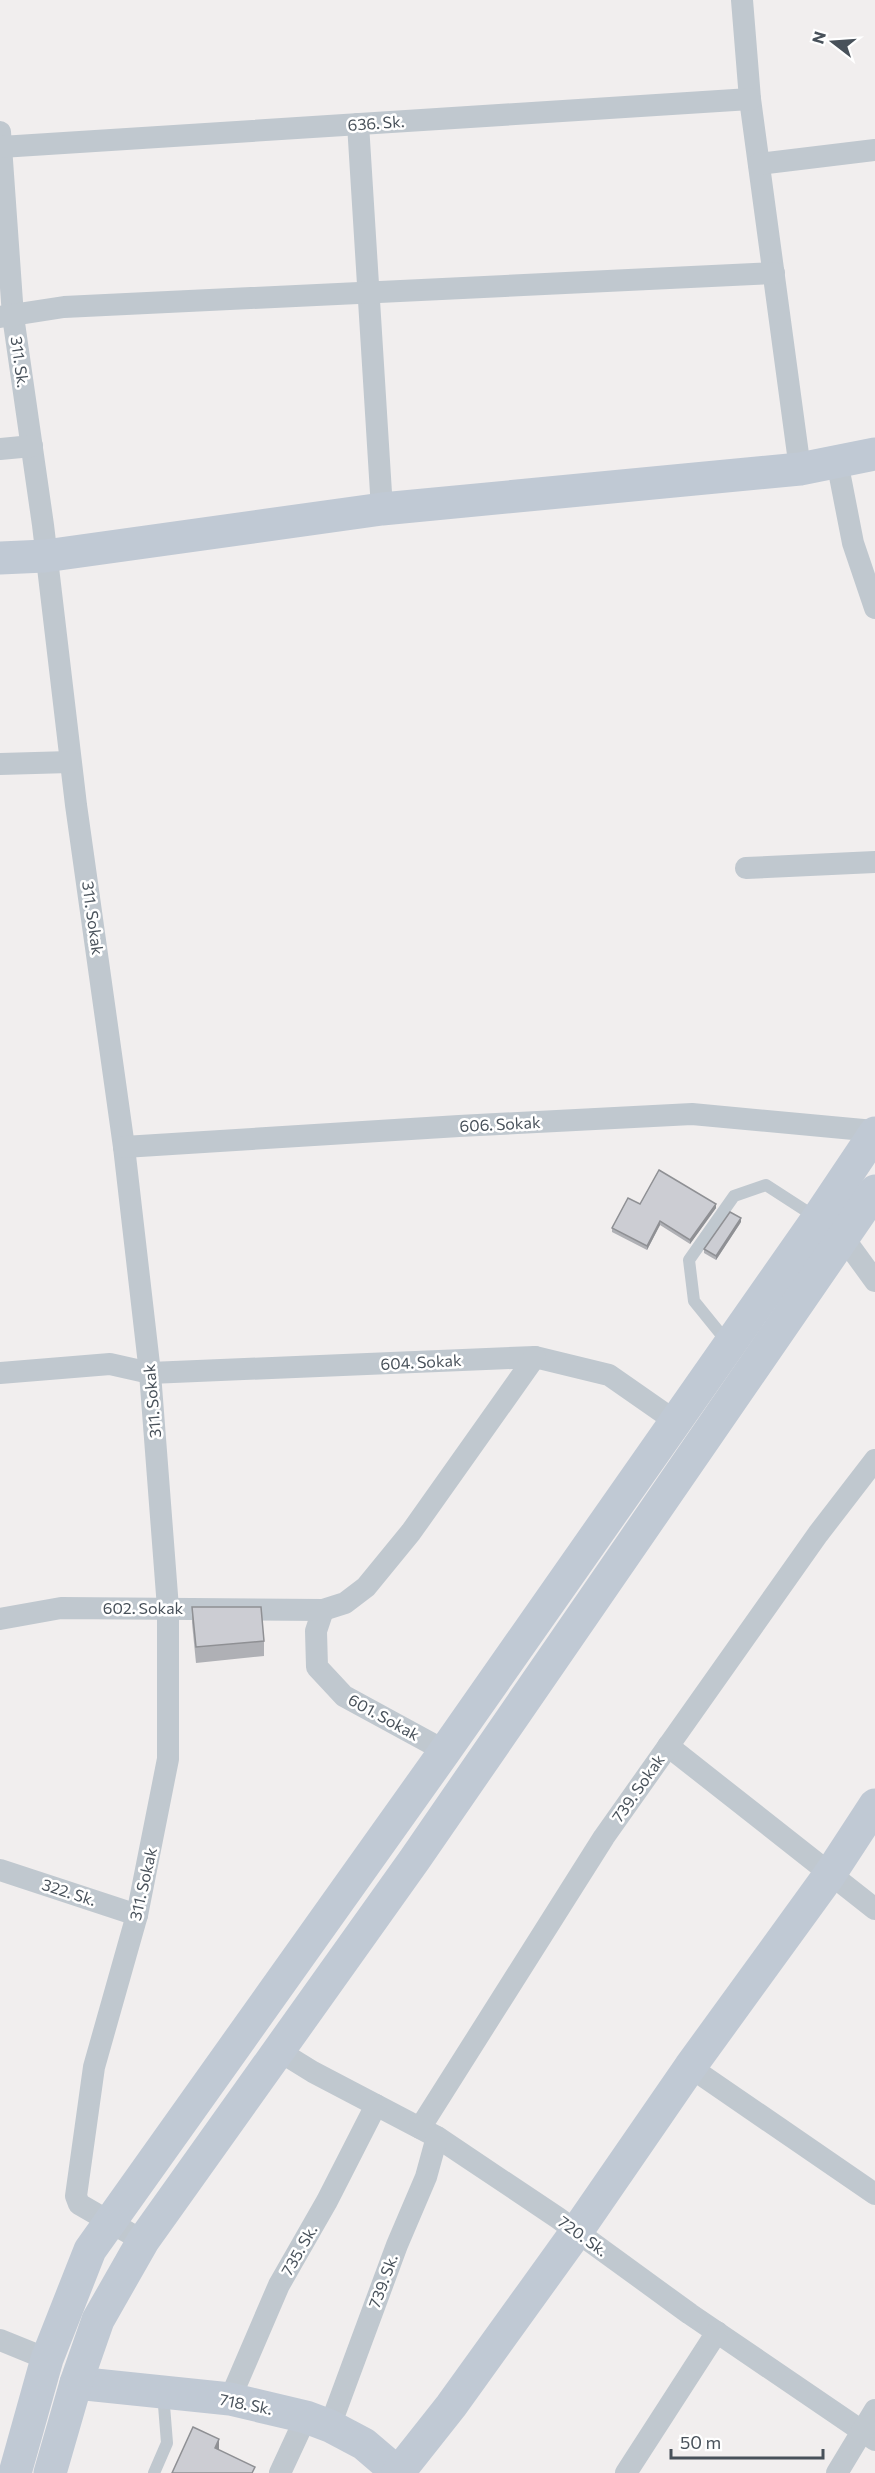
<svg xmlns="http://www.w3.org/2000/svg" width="875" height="2473" viewBox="0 0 875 2473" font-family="Commissioner,sans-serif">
<rect width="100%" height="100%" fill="#f1eeee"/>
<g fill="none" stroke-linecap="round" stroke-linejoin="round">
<g stroke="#c0c8cf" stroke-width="12">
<path d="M728 1343 694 1301 689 1260 734 1196 766 1185 817 1218"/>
<path d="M154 2473 167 2443 163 2393"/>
</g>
<g stroke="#c0c8cf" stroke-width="22">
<path d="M742 0 750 99 800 469"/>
<path d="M358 124 382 509"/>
<path d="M0 132 13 316 43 525 76 805 124 1147 150 1373 168 1608V1759L137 1915 94 2067 76 2196 79 2204 143 2241"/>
<path d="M1 147 750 99"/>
<path d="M759 164 875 150"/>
<path d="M0 317 64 307 774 273"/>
<path d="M0 449 32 446"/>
<path d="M837 461 853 543 875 608"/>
<path d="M0 764 70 762"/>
<path d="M746 868 875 862"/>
<path d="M124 1147 459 1126 692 1114 875 1131"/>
<path d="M833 1229 843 1237 875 1281"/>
<path d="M0 1373 110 1364 150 1373 535 1357 609 1375 675 1421"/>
<path d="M323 1610 316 1631 317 1667 344 1696 445 1751"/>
<path d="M0 1619 61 1608 323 1610 345 1603 366 1587 411 1532 535 1357"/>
<path d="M668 1746 875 1909"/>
<path d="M0 1870 137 1915"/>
<path d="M279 2051 313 2072 437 2137 558 2218 690 2314 875 2440"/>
<path d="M690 2067 875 2194"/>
<path d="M420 2128 604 1837 818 1534 875 1460"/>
<path d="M0 2340 47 2359"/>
<path d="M230 2399 279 2285 327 2201 376 2105"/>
<path d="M330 2426 397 2245 426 2177 437 2137"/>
<path d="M280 2473 306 2417"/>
<path d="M626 2473 717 2332"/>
<path d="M837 2473 875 2410"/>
</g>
<g stroke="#c0c9d4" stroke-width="33">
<path d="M0 558 45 556 382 509 800 469 875 454"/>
<path d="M76 2383 230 2399 306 2417 330 2426 364 2444 398 2473"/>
<path d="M15 2473 47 2359 90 2250 445 1751 818 1218 875 1133"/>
<path d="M50 2473 76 2383 98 2320 143 2241 415 1859 875 1191"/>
<path d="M398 2473 451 2406 577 2231 690 2067 830 1874 875 1805"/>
</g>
</g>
<g fill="#afb0b5">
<path d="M640 1204 716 1208 690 1244 660 1225 647 1250 612 1232V1228Z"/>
<path d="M741 1222 716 1260 704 1253V1249Z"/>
<path d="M192 1607 264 1641V1656L196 1663 192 1623Z"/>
</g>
<g fill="#8f9094">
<path d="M716 1204V1208L690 1244V1240Z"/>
<path d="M741 1218V1222L716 1260V1256Z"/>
<path d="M660 1221V1225L647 1250V1246Z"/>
<path d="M219 2439V2452L215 2448Z"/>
</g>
<g fill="#cccdd3" stroke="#8f9094" stroke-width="1.5">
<path d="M659 1170 716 1204 690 1240 660 1221 647 1246 612 1228 628 1198 640 1204Z"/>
<path d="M730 1212 741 1218 716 1256 704 1249Z"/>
<path d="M192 1607H261L264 1641 196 1647Z"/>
<path d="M193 2427 219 2439 215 2448 255 2467 252 2473H172Z"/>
</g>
<g text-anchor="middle" stroke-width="5" stroke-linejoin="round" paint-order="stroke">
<g font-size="16" fill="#48515a" stroke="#fff">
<text transform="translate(376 123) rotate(-4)" y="6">636. Sk.</text>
<text transform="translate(20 362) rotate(82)" y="6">311. Sk.</text>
<text transform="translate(93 918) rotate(82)" y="6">311. Sokak</text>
<text transform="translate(500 1124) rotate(-3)" y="6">606. Sokak</text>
<text transform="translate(421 1362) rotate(-3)" y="6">604. Sokak</text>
<text transform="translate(152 1401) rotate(-95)" y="6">311. Sokak</text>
<text x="143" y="1614">602. Sokak</text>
<text transform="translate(384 1717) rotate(29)" y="6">601. Sokak</text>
<text transform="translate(638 1788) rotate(-55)" y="6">739. Sokak</text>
<text transform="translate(143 1884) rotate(-77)" y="6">311. Sokak</text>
<text transform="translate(69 1892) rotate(18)" y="6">322. Sk.</text>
<text transform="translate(583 2236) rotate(36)" y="6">720. Sk.</text>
<text transform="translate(299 2250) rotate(-60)" y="6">735. Sk.</text>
<text transform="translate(383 2281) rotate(-70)" y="6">739. Sk.</text>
<text transform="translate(246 2404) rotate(11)" y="6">718. Sk.</text>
</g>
</g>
<g transform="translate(833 42) rotate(287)" stroke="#ffffff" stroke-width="4.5" paint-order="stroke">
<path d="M0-4.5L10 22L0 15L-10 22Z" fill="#48515a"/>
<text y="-9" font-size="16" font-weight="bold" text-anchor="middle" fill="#48515a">N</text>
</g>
<path d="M671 2449v9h152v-9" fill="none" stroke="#48515a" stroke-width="3"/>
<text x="680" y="2449" font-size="18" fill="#48515a" stroke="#ffffff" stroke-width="4.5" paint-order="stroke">50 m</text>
</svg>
